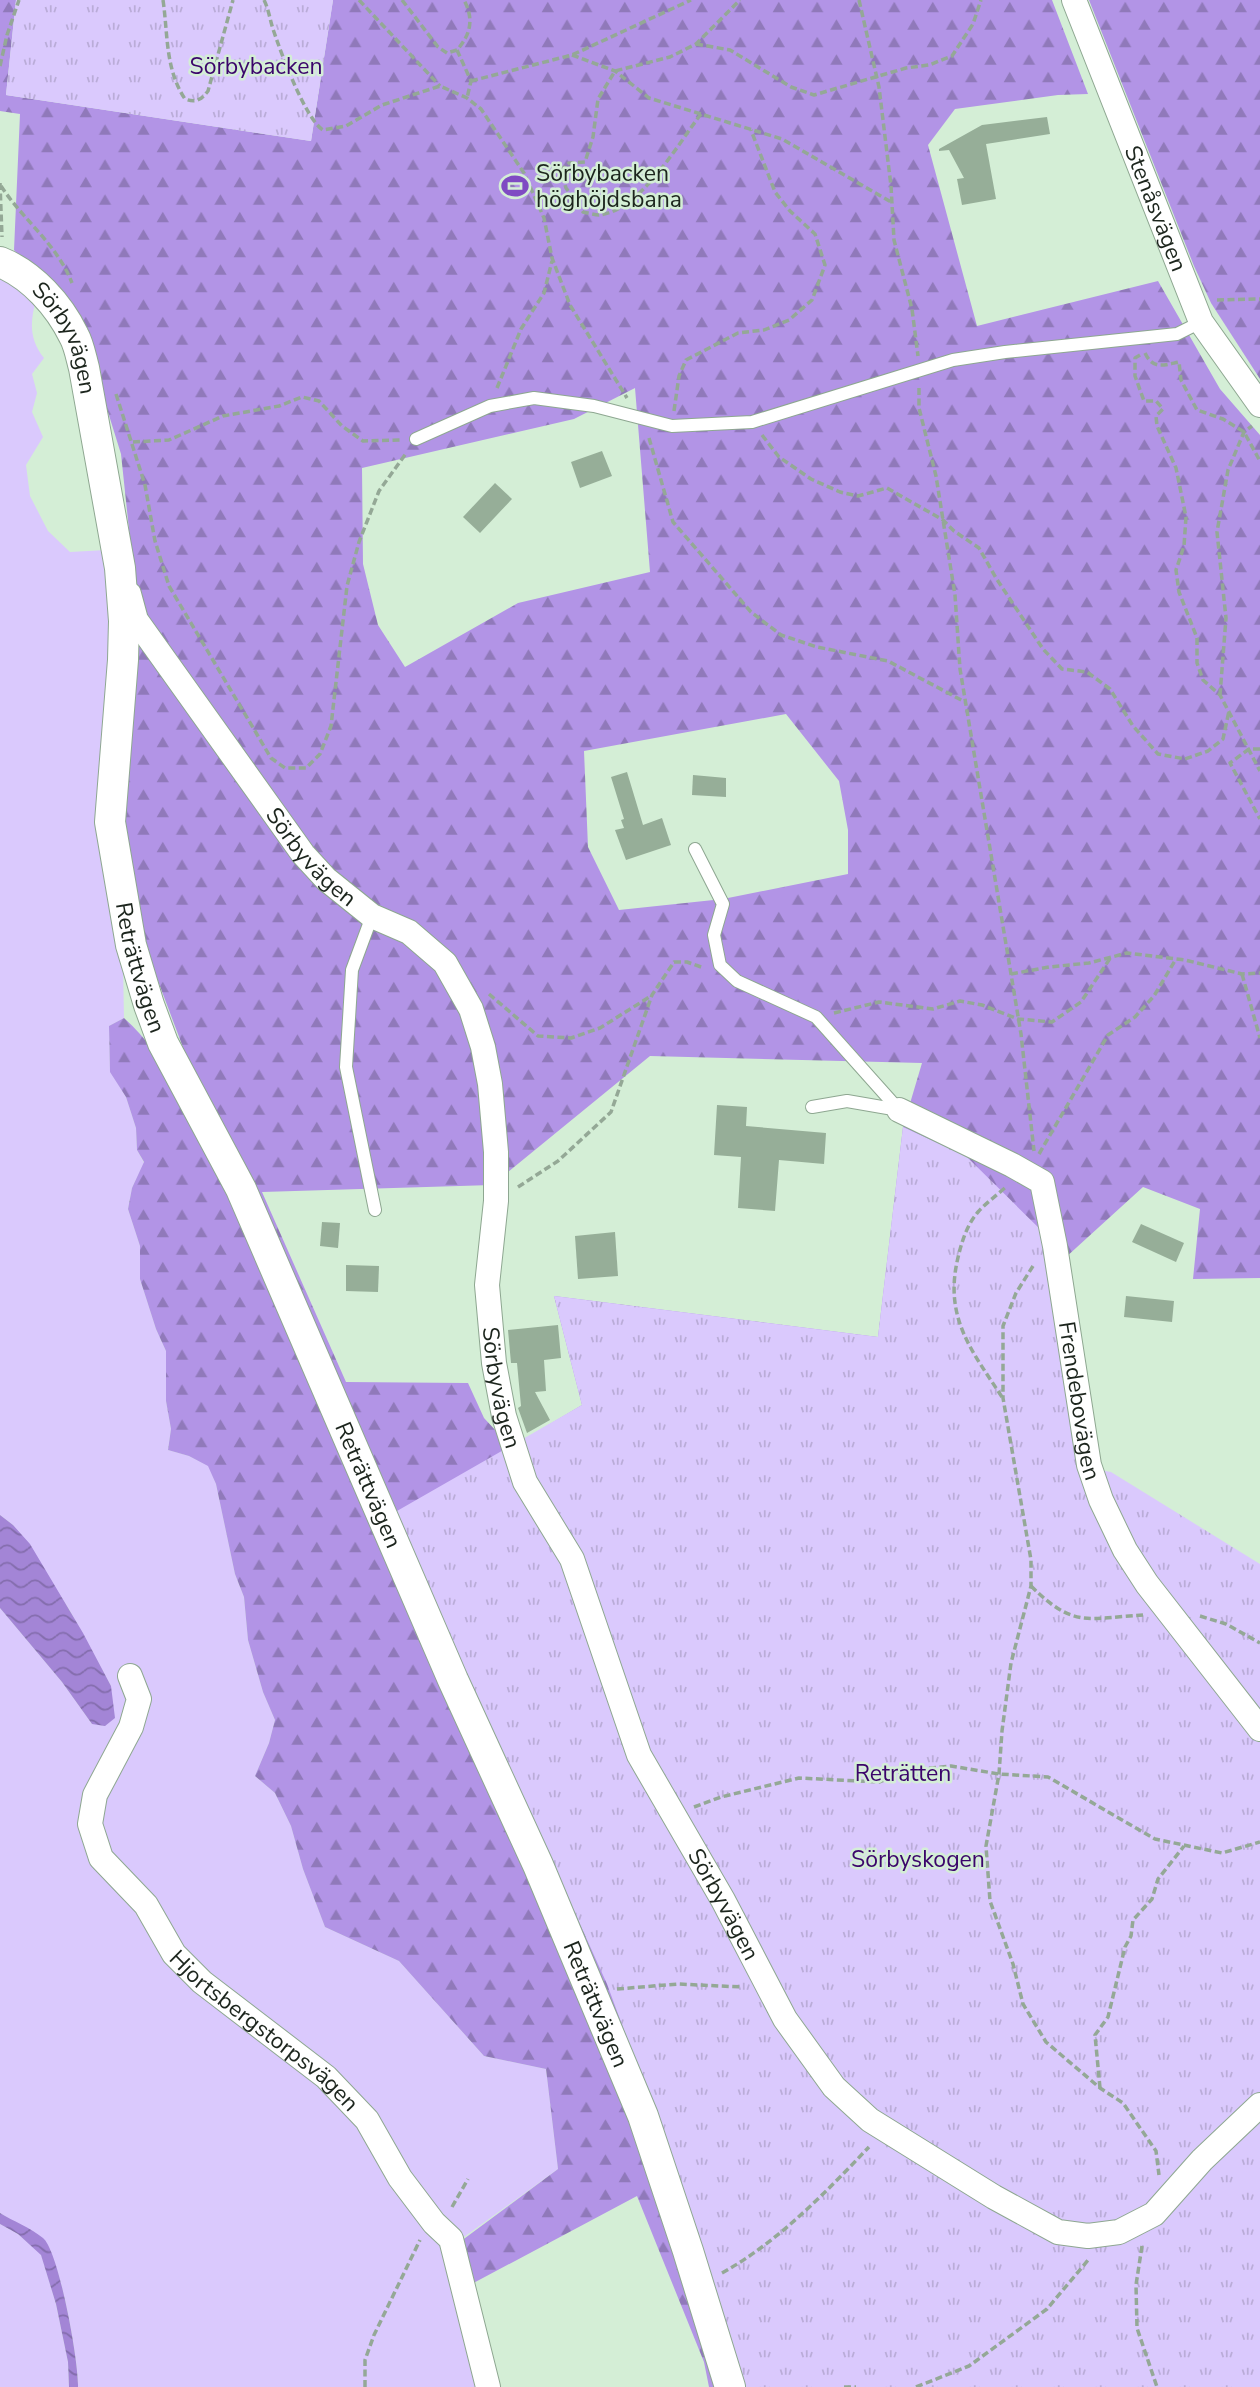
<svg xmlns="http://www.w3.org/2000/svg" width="1260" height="2387" viewBox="0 0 1260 2387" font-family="'Nunito Sans',sans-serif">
<defs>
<pattern id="forest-firs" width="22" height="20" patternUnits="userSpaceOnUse" patternTransform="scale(1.75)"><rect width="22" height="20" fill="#b294e6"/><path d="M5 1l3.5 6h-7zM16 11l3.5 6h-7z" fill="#9079ba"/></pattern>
<pattern id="park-tufts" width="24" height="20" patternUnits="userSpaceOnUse" patternTransform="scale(1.75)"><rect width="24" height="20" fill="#dac9fd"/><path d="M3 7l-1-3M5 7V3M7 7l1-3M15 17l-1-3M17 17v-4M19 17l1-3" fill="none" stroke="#baacd8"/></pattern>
<pattern id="water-waves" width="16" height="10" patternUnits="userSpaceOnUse" patternTransform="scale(1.75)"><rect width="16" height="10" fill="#a385d6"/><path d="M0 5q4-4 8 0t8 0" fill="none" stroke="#846dad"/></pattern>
</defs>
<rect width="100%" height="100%" fill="#d4eed6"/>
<g fill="#dac9fd">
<path d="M0 272 36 300C30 322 29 339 44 358L32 374 37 393 32 412 43 437 26 465 30 496 48 531 70 552 106 550 116 617 106 883 113 932 123 968 124 1018 109 1026 110 1071 126 1097 136 1128 137 1150 144 1163 132 1188 128 1209 140 1246V1279L156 1329 166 1351V1401L171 1429 168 1450 189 1456 209 1466 216 1484 235 1574 244 1597 248 1640 263 1692 275 1720 269 1743 255 1776 275 1793 291 1826 303 1869 325 1927 399 1961 484 2056 546 2069 558 2169 446 2250 481 2387H78C79 2365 62 2270 50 2254 37 2238 18 2224 0 2213V1608L62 1682 92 1724 111 1686 69 1609 13 1525 0 1515Z"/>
<path d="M0 2224 18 2234 41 2254 56 2304 68 2362 69 2387H0Z"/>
</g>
<g fill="url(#forest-firs)" fill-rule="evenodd">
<path d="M0 0H16L6 95 311 141 333 0H1052L1088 94 1058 95 955 109 928 145 977 326 1158 281 1220 389 1260 435V1278L1193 1279 1200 1209 1143 1187 1054 1268 1260 2387H749L190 1066 125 893 117 819 131 548 121 454 90 354 42 283 14 250 20 114 0 111ZM635 388 650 572 518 603 405 667 378 625 363 564 362 468 574 419ZM786 714 839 781 848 830V874L723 899 619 910 588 847 584 751ZM650 1056 922 1063 903 1127 878 1337 554 1296 582 1405 511 1447 484 1418 468 1383 346 1382 262 1192 492 1185Z"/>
<path d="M1089 0H1260V379L1211 303 1194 266Z"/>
<path d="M124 1018C168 1057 190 1116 217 1167L618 2072 724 2387H709L704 2362 637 2196 466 2287 457 2244 558 2169 546 2069 484 2056 399 1961 325 1927 303 1869 291 1826 275 1793 255 1776 269 1743 275 1720 263 1692 248 1640 244 1597 235 1574 216 1484 208 1466 189 1456 168 1450 171 1429 166 1401V1351L156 1329 140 1279V1246L128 1209 132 1188 144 1162 137 1150 136 1128 126 1097 110 1072 109 1026Z"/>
</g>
<g fill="url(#park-tufts)">
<path d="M16 0H333L311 141 6 95Z"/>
<path d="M903 1127 966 1156 1047 1236 1087 1468 1111 1472 1260 1564V2387H741L663 2136 607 1984 515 1780 390 1515 582 1405 554 1296 878 1337Z"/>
</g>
<g fill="url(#water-waves)">
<path d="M0 1515 13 1525 30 1544 83 1633 111 1686 115 1718 105 1726 92 1724 62 1682 0 1608Z"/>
<path d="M0 2213C13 2221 31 2228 43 2238 59 2251 79 2363 78 2387H69L68 2362 56 2304 41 2255 18 2234 0 2224Z"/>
</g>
<g fill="#96ae98">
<path d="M1047 117 1050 134 986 144 996 199 962 205 957 179 964 178 949 150 939 151V149L982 125Z"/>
<path d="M602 451 612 476 580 488 571 462Z"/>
<path d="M495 483 512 499 480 533 463 517Z"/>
<path d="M627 772 643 825 662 818 671 845 626 860 615 830 624 828 621 820 624 819 611 777Z"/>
<path d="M693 775 726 778V797L692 795Z"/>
<path d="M717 1105 747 1107 746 1126 826 1133 824 1164 779 1160 775 1211 738 1208 741 1157 714 1155Z"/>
<path d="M322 1222 340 1223 338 1248 320 1246Z"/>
<path d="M1141 1224 1184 1243 1176 1262 1132 1242Z"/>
<path d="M615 1232 618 1276 578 1279 575 1236Z"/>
<path d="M346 1265 379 1266 378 1292 346 1291Z"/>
<path d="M1126 1296 1174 1301 1172 1322 1124 1317Z"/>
<path d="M558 1325 561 1358 544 1360 546 1391 535 1392 550 1420 527 1433 518 1408 521 1406 517 1363H511L508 1330Z"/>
</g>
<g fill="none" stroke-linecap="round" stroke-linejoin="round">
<defs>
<g id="service">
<path d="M416 439 490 406 534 398 594 406 672 426 752 422 953 360 1005 352 1177 334 1201 322"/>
<path d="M695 849 723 904 714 935 720 965 737 981 816 1017 899 1110"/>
<path d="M372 916 352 970 346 1067 375 1210"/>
<path d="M812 1107 847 1101 899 1110"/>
</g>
<g id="minor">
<path id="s1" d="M1074 0 1201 322 1260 405"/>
<path id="s2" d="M129 594 136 620 303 854 326 879 372 916 409 932 445 963 471 1009 483 1047 490 1084 496 1152V1201L487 1285 494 1363 504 1416 525 1482 572 1559 639 1755 723 1900 785 2019 834 2087 870 2120 994 2197 1058 2232 1088 2236 1119 2232 1154 2214 1202 2160 1260 2105"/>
<path id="s3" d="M899 1110 1012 1165 1042 1182 1055 1246 1089 1465 1101 1500 1125 1550 1147 1584 1260 1729"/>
<path id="s4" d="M130 1676 139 1699 131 1727 95 1795 90 1824 101 1858 146 1905 174 1954 202 1982 326 2077 367 2120 400 2178 434 2223 451 2239 488 2387"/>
</g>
<g id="tertiary">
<path id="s5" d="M0 262C32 275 59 305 74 336 79 345 81 357 84 368L120 568 124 621 123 660 110 822 131 945 149 1005 163 1043 241 1189 453 1680 538 1865 643 2116 688 2251 730 2387"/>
</g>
</defs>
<use href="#service" stroke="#8ea791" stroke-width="14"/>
<use href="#minor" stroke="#8ea791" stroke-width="26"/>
<use href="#tertiary" stroke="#8ea791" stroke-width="32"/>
<g stroke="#94a896" stroke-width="3.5" stroke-dasharray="7 3.5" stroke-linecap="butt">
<path d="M163 0C168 34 165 69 185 99 196 103 201 100 208 91L233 0"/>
<path d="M264 0C269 10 270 21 274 32 281 53 306 120 323 130L346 126 382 105 440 86 467 98 481 109 524 173 544 218 552 258 570 305 627 398"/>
<path d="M359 0 440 86"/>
<path d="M402 0 438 47 447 53 457 50C471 34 474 19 464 0"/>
<path d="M859 0 879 87 891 186 894 240 912 309 918 356"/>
<path d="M696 44 730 50 791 87 814 95 906 68 929 65 952 56 973 24 981 0"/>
<path d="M457 50 471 81 467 98"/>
<path d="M572 55 615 71 649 98 782 139 891 202"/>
<path d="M0 66 7 35 19 0"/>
<path d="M471 81 572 55 691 0"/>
<path d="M701 114C678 144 640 211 599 215 595 215 588 213 583 212L566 188 561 170 569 163 585 162 593 137 598 99 615 71 670 57 696 44 740 0"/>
<path d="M0 183 2 237"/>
<path d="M1 186C23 220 57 244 72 283"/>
<path d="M1217 300 1260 299"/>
<path d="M1145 353C1153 370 1164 365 1179 362L1181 380 1197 410 1223 419 1244 432 1260 461"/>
<path d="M1140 355 1135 358V376L1144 401H1156L1163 409 1156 416 1157 426 1176 468 1186 517 1184 546 1176 570 1179 592 1197 638V663L1203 680 1220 695 1260 771"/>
<path d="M497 388 521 329 544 293 552 261"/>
<path d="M919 388V408L936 476 955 595 960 669 1021 1034 1034 1151"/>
<path d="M116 394 145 485 155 541 169 586 271 758 285 768H306L320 754 331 726 347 586 359 542 379 491 407 452"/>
<path d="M674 411 679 376 686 360 738 333 764 330 789 320 812 300 825 265 815 234 790 211 775 192 751 130"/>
<path d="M762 435 779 457 811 479 840 492 858 496 887 488 943 520 954 531 979 548 996 578 1043 649 1062 669 1087 672 1110 689 1133 726 1158 754 1185 759 1208 751 1223 739 1229 711"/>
<path d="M649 438 673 522 751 612 781 635 817 647 888 661 965 702"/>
<path d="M133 442 169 440 223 416 279 406 302 397 319 401 342 426 363 441 400 440"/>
<path d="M1220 695 1226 618 1217 532 1228 470 1244 432 1252 426"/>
<path d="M1260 749H1249L1230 763 1260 819"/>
<path d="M1011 974 1049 967 1089 963 1127 953 1185 960 1242 974 1260 973"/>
<path d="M1242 974 1260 1038"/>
<path d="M489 994 538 1036 571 1038 600 1028 651 996"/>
<path d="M834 1013 879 1002 933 1009 960 1001 982 1005 1018 1019 1052 1022 1081 1002 1111 957"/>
<path d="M1039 1154 1108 1035 1135 1017 1154 996 1176 959"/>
<path d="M518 1187 558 1161 611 1112 652 995 674 962H687L704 968"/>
<path d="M1033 1266 1016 1293 1003 1326V1398L1031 1560V1586L1011 1663 1002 1731 999 1774 986 1846 990 1901 1013 1964 1023 2004 1046 2042 1100 2088 1123 2103 1156 2151 1159 2175"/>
<path d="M1002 1397C972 1351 945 1319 957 1262 961 1244 966 1226 978 1212 986 1203 997 1195 1007 1186"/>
<path d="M1031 1586C1074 1629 1088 1618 1143 1615"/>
<path d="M1200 1616 1226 1624 1260 1643"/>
<path d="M694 1807 721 1797 799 1778 879 1782 910 1770 951 1766 999 1774 1048 1777 1155 1839 1222 1853 1260 1842"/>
<path d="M617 1989 678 1984 742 1987"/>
<path d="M1100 2088 1095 2035 1108 2017 1125 1947 1131 1936 1133 1920 1152 1899 1158 1879 1184 1846"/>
<path d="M452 2207 468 2179"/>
<path d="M1142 2246 1136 2285 1137 2328 1157 2387"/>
<path d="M722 2273C778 2242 825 2193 869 2147"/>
<path d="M365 2387V2360L374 2335 420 2240"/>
<path d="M844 2387H856"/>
<path d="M916 2387 969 2366 1047 2309 1089 2259"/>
</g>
<use href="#service" stroke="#fff" stroke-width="12"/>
<use href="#minor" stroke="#fff" stroke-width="24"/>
<use href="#tertiary" stroke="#fff" stroke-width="30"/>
</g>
<defs>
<symbol id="stadium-bare" viewBox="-9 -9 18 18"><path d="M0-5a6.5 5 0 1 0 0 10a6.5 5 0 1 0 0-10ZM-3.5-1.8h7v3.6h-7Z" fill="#7f4bc3" stroke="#d4eed6" stroke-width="2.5" paint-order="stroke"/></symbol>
</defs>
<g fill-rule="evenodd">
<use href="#stadium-bare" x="496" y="167" width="38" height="38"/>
</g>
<g text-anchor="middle" stroke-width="5" stroke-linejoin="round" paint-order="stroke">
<g font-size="23" fill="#3b056b" stroke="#d4eed6">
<text x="256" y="74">Sörbybacken</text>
<text x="903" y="1781">Reträtten</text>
<text x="918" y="1867">Sörbyskogen</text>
</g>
<g font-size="23" fill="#1c251d" stroke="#d4eed6" text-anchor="start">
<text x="536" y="181">Sörbybacken<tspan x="536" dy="26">höghöjdsbana</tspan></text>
</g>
<g font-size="23" fill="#1c251d" stroke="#d4eed6">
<text dy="8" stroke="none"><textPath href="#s1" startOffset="224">Stenåsvägen</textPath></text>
<text dy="8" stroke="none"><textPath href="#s5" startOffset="105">Sörbyvägen</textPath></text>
<text dy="8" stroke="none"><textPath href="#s2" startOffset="322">Sörbyvägen</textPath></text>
<text dy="8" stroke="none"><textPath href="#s5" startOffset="747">Reträttvägen</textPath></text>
<text dy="8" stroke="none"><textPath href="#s2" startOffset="931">Sörbyvägen</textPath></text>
<text dy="8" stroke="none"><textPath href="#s3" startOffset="382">Frendebovägen</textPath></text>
<text dy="8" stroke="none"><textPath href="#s5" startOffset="1314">Reträttvägen</textPath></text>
<text dy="8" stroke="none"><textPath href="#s2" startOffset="1498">Sörbyvägen</textPath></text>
<text dy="8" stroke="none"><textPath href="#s5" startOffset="1881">Reträttvägen</textPath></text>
<text dy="8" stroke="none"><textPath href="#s4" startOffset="436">Hjortsbergstorpsvägen</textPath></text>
</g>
</g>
</svg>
